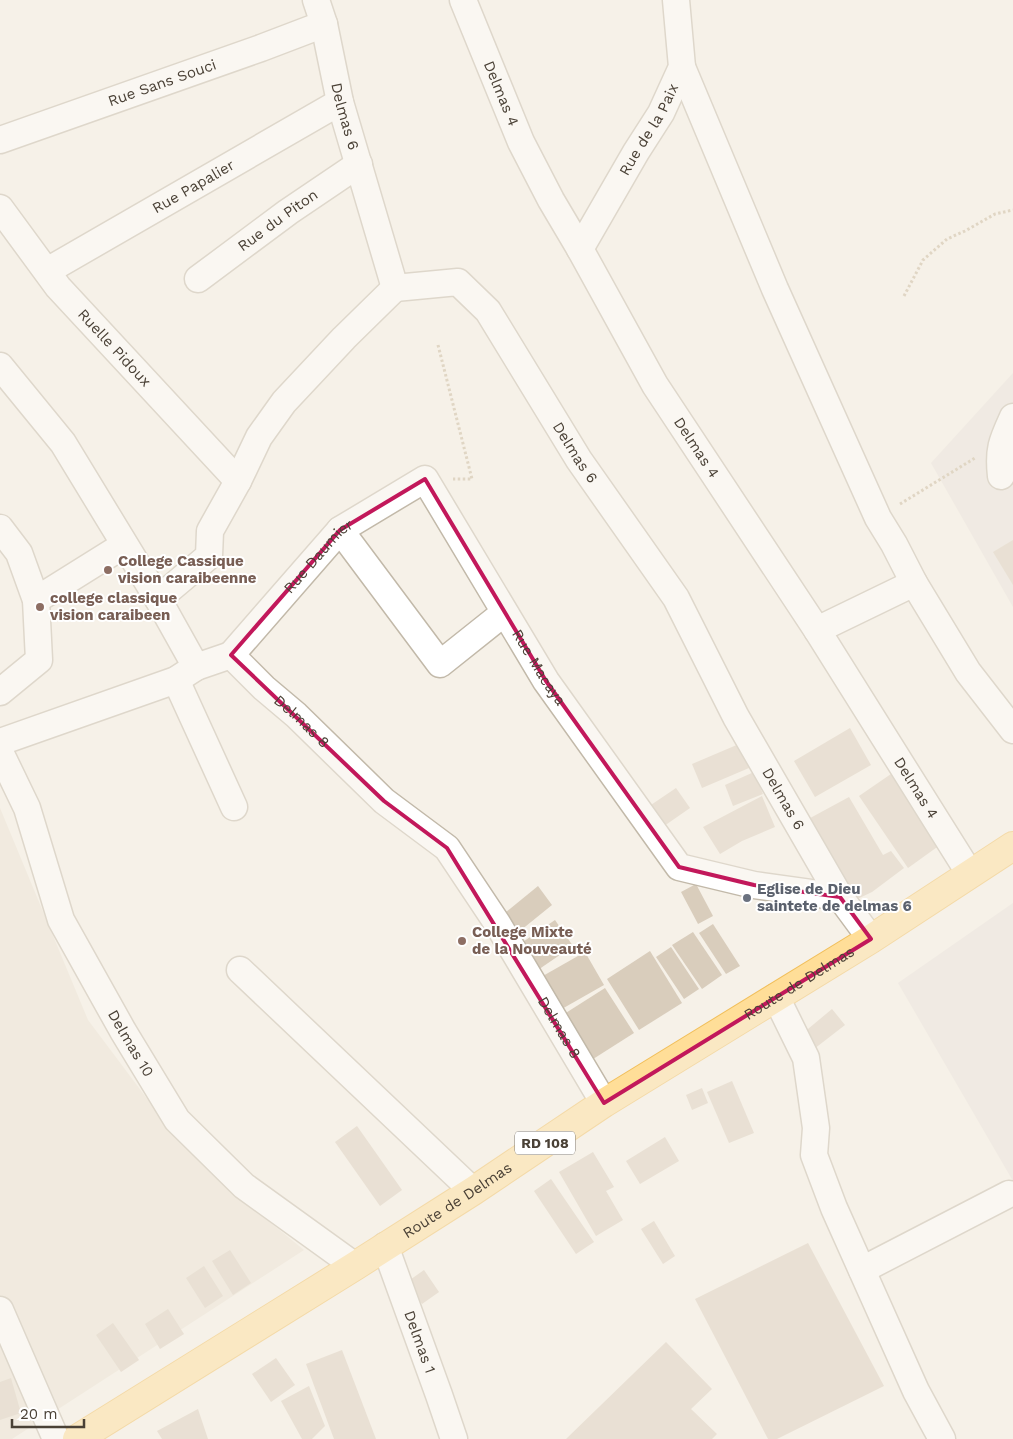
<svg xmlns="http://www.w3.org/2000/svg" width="1013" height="1439" viewBox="0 0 1013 1439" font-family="'Work Sans',sans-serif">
<rect width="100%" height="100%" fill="#f6f1e8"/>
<path fill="#eae3d5" d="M0 808 88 1020 163 1120 217 1179 304 1250 12 1439H0Z"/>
<g fill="#e8e3dd">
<path d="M1013 373V607L931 463Z"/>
<path d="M1013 903V1181L898 983Z"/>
</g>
<g fill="#d9cdbc">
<path d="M1013 540V585L993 552Z"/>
<path d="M850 728 871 765 815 797 794 761Z"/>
<path d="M739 744 749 768 702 788 692 764Z"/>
<path d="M754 772 763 794 733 806 725 785Z"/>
<path d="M891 774 940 845 908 868 859 796Z"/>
<path d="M676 788 690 808 667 824 658 828 645 809Z"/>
<path d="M762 796 775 827 742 841 720 854 703 827Z"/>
<path d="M849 797 883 855 891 851 904 868 872 892 851 902 801 823Z"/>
<path d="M696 884 713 916 698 924 681 892Z"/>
<path d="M538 886 552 905 510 939 495 921Z"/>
<path d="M555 920 573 946 532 974 514 948Z"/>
<path d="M713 924 740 966 726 974 699 933Z"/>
<path d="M693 932 722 975 702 989 672 945Z"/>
<path d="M671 947 699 989 684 999 656 957Z"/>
<path d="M650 951 682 1003 639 1030 607 979Z"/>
<path d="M585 952 604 985 553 1014 534 981Z"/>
<path d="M605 988 634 1033 590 1061 561 1016Z"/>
<path d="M832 1009 845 1025 814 1049 802 1034Z"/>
<path d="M732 1081 754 1133 729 1143 707 1092Z"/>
<path d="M702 1088 708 1103 692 1110 686 1095Z"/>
<path d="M357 1126 402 1190 380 1206 335 1142Z"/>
<path d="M665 1137 679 1161 640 1184 626 1161Z"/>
<path d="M593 1152 614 1187 606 1191 623 1220 596 1236 559 1172Z"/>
<path d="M551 1179 594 1242 576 1254 534 1191Z"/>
<path d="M654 1221 675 1256 663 1264 641 1229Z"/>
<path d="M808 1243 884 1386 777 1439H768L695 1299Z"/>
<path d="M230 1250 251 1283 233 1295 212 1261Z"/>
<path d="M204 1266 223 1296 205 1308 186 1278Z"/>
<path d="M424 1270 439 1292 422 1304 407 1282Z"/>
<path d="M168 1309 184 1334 160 1349 145 1324Z"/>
<path d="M113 1323 139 1360 121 1372 96 1335Z"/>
<path d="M666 1342 712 1389 691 1409 717 1434 712 1439H566Z"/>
<path d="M342 1350 376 1439H334L306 1364Z"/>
<path d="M276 1358 295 1385 271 1402 252 1374Z"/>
<path d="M11 1378 21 1413 0 1420V1382Z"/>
<path d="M309 1386 325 1426 312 1439H302L281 1401Z"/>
<path d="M198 1409 208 1439H162L157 1431Z"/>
</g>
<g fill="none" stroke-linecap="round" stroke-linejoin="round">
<defs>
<g id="minor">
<path id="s1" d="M316 0 324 24 340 102 395 288 458 282 488 311 579 460 676 598 736 717 840 897 871 939"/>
<path id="s2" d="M463 0 521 142 551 200 580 249 655 385 817 630 970 874"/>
<path d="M682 67 775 289 878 518 894 544 914 583 968 672 1013 730"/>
<path id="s3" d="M0 140 261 48 324 24"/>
<path id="s4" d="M0 208 58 287 238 481"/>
<path id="s5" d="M580 249 636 152 661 113 682 67 676 0"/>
<path id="s6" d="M47 271 340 102"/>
<path id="s7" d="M198 279 288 212 359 164"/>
<path id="s8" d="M0 366 63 443 158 599 196 667 231 655 264 688 296 715 384 801 447 848 497 923 604 1103"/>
<path d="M1001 476C998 449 1002 441 1013 417"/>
<path d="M0 528 19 553 36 600 39 660 0 692"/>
<path d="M340 530 440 664 504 613"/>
<path d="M158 599 209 556 210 531 238 481 259 437 284 402 344 338 395 288"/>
<path d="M36 600 124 545"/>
<path d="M817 630 914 583"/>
<path id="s9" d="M231 655 340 530 425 479 546 681 679 867 754 885 840 897"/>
<path d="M176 680 234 807"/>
<path d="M0 742 176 680 196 667"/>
<path id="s10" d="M0 752 27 808 61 920 123 1031 177 1120 244 1186 355 1266"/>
<path d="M240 970 473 1191"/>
<path d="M776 997 806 1058 816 1128 814 1155 834 1208 916 1391 942 1439"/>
<path id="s11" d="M385 1246 439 1395 454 1439"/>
<path d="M862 1270 1009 1194"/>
<path d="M0 1310 56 1439"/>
</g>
<g id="major">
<path id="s12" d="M77 1439 355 1266 473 1191 604 1103 871 939 1013 846"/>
</g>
</defs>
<use href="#minor" stroke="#c2b9a9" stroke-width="29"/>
<use href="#major" stroke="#f1bf5b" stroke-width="30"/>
<g stroke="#c6b599" stroke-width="3" stroke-dasharray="2.5 2.5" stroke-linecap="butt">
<path d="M904 296 923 260 947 239 965 231 995 214 1013 210"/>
<path d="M438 345 472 479H453"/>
<path d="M900 504 975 458"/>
</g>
<use href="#minor" stroke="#fff" stroke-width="26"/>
<use href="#major" stroke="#ffde98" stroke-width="28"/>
</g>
<path d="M0 0H1013V1439H0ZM425 479 546 681 679 867 754 885 840 897 871 939 604 1103 447 848 384 801 231 655 340 530Z" fill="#f6f1e8" fill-opacity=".55" fill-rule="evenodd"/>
<path fill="none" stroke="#c2185b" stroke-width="4" stroke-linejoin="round" d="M425 479 546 681 679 867 754 885 840 897 871 939 604 1103 447 848 384 801 231 655 340 530Z"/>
<g fill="#8d6e63" stroke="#fff" stroke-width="2">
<circle cx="108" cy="570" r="5"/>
<circle cx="40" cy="607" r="5"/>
<circle cx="462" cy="941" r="5"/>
</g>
<circle fill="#6b7280" stroke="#fff" stroke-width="2" cx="747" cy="898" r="5"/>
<g text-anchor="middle" stroke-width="4" stroke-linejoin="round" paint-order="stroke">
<rect fill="#fff" stroke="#807a72" stroke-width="1" x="515" y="1131.5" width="60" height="23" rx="4"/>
<g font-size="14" font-weight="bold" fill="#4a4136">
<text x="545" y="1148">RD 108</text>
</g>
<g font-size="15" fill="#4a4136" stroke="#fff">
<text dy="5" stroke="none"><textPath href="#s3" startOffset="172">Rue Sans Souci</textPath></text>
<text dy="5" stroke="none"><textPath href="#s2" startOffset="101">Delmas 4</textPath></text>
<text dy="5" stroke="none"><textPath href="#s1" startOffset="120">Delmas 6</textPath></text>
<text dy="5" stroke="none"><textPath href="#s5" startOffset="138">Rue de la Paix</textPath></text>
<text dy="5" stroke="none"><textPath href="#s6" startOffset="169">Rue Papalier</textPath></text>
<text dy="5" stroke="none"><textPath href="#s7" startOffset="99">Rue du Piton</textPath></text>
<text dy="5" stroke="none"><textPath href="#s4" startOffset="181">Ruelle Pidoux</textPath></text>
<text dy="5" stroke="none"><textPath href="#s2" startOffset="506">Delmas 4</textPath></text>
<text dy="5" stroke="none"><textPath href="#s1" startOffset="570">Delmas 6</textPath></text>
<text dy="5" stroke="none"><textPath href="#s9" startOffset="132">Rue Daumier</textPath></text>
<text dy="5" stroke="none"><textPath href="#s9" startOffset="485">Rue Macaya</textPath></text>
<text dy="5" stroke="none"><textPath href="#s8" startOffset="494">Delmas 8</textPath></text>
<text dy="5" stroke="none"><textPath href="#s2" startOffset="911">Delmas 4</textPath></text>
<text dy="5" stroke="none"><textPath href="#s1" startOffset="975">Delmas 6</textPath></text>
<text dy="5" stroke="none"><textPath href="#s12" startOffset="854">Route de Delmas</textPath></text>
<text dy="5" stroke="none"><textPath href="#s8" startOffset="899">Delmas 8</textPath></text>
<text dy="5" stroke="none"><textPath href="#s10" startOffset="321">Delmas 10</textPath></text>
<text dy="5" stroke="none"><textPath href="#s12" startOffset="449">Route de Delmas</textPath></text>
<text dy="5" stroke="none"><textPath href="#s11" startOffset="102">Delmas 1</textPath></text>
</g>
<g font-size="15" font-weight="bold" fill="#785e54" stroke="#fff" text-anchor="start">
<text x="118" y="566">College Cassique<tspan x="118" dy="17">vision caraibeenne</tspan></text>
<text x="50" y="603">college classique<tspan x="50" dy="17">vision caraibeen</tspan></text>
<text x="472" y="937">College Mixte<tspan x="472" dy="17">de la Nouveauté</tspan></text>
</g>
<g font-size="15" font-weight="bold" fill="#5b616d" stroke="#fff" text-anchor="start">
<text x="757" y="894">Eglise de Dieu<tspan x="757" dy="17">saintete de delmas 6</tspan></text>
</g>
</g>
<path d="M12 1419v8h72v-8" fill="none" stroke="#4a4136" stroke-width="2.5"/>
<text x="20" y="1419" font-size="15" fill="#4a4136" stroke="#ffffff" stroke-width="4" paint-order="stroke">20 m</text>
</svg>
